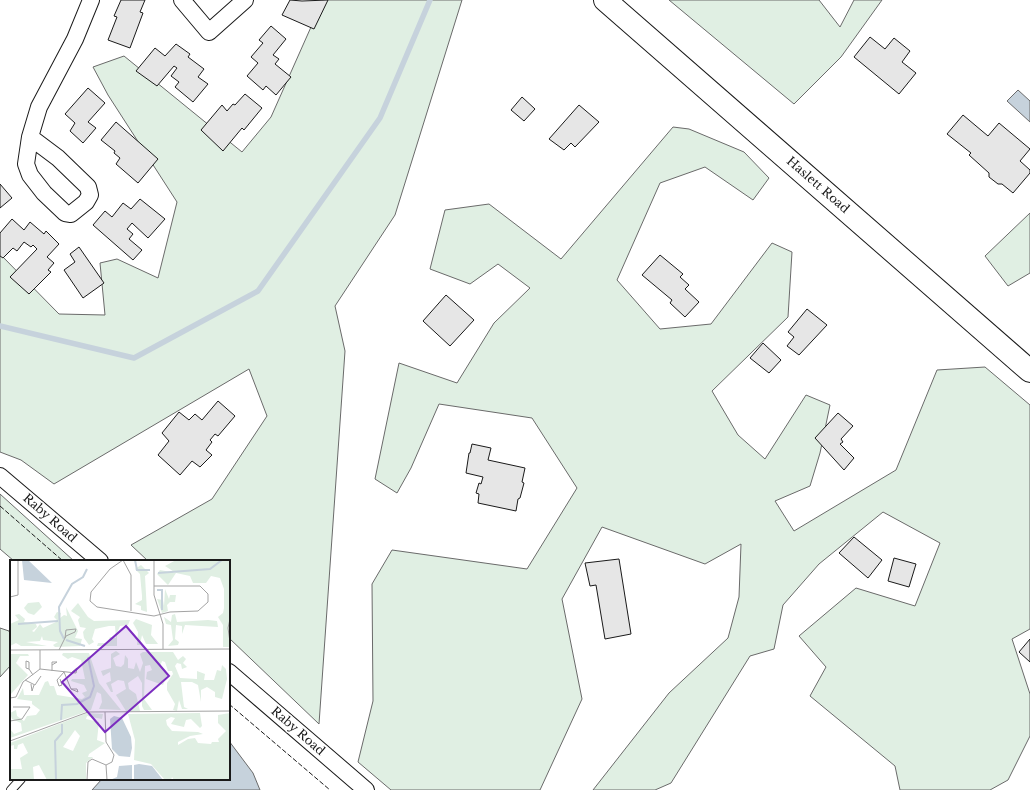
<svg xmlns="http://www.w3.org/2000/svg" width="1030" height="790" viewBox="0 0 1030 790" font-family="'Libre Baskerville',serif">
<rect width="100%" height="100%" fill="#fff"/>
<g fill="#e0efe3" stroke="#6a6a6a">
<path d="M323 0H462L395 215 335 306 345 351 319 724 229 638V561H148L131 545 212 499 267 416 249 369 54 484 21 460 0 452V254L59 314 105 315 100 263 117 259 158 278 177 202 108 95 93 67 124 56 242 152 271 117Z"/>
<path d="M669 0H819L840 27 854 0H882L841 57 794 104Z"/>
<path d="M673 127 689 129 744 152 769 178 753 200 705 167 660 183 617 280 660 329 711 324 772 243 792 252 788 317 712 391 738 435 765 459 806 395 830 405 820 453 810 486 775 501 794 531 896 470 937 370 985 367 1030 405V629L1012 639 1030 694V736L1008 780 990 790H900L895 766 810 696 826 667 799 636 856 588 915 606 940 543 883 512 819 564 783 605 774 649 750 656 671 783 655 790H593L669 693 728 638 739 597 741 544 705 564 602 527 562 599 582 699 540 790H391L358 762 373 701 372 584 392 550 527 569 577 488 532 418 439 404 411 468 397 493 375 479 399 363 457 383 494 323 530 288 498 264 470 284 430 269 445 210 489 204 561 259Z"/>
<path d="M1030 213V273L1008 286 985 256Z"/>
<path d="M0 494 74 561H14L0 549Z"/>
<path d="M0 628 9 631 11 636V665L0 677Z"/>
</g>
<g fill="#c6d2dc" stroke="#6a6a6a">
<path d="M1018 90 1030 101V122L1007 101Z"/>
<path d="M229 741 253 773 260 790H92L102 779H229Z"/>
</g>
<g fill="none" stroke-linecap="round" stroke-linejoin="round">
<path stroke="#c6d2dc" stroke-width="5.5" d="M0 326 134 358 258 291 380 118 430 0"/>
</g>
<g fill="#e6e6e6" stroke="#1a1a1a">
<path d="M121 0H145L140 12 143 13 130 48 108 40 117 17 114 16Z"/>
<path d="M290 0 302 1 328 0 314 29 282 15Z"/>
<path d="M271 26 286 39 273 55 279 59 275 64 291 77 276 95 266 86 263 90 247 76 258 63 251 57 263 43 259 40Z"/>
<path d="M870 37 885 49 894 38 910 51 902 62 916 73 899 94 854 57Z"/>
<path d="M176 44 190 54 188 57 204 69 198 77 208 84 193 102 175 87 179 82 171 76 177 68 174 66 157 86 136 71 155 48 165 56Z"/>
<path d="M88 88 105 103 88 122 96 128 83 143 70 131 75 123 65 114Z"/>
<path d="M245 94 262 108 244 130 242 128 223 151 201 130 222 105 227 111 233 104 235 105Z"/>
<path d="M522 97 535 109 524 121 511 110Z"/>
<path d="M579 105 599 122 575 147 571 143 564 150 549 139Z"/>
<path d="M963 115 988 136 999 123 1030 149 1020 161 1030 170V173L1013 193 1002 184H998L989 177V173L969 155 971 153 947 134Z"/>
<path d="M116 122 158 159 138 183 116 164 120 158 114 153 115 151 101 140Z"/>
<path d="M0 184 12 198 0 208Z"/>
<path d="M140 199 165 219 148 238 132 223 127 229 133 234 129 239 142 250 133 260 93 225 105 211 112 217 123 203 131 209Z"/>
<path d="M12 219 24 230 30 222 44 234 46 231 59 244 47 257 54 263 48 270 51 272 29 294 10 277 37 249 33 245 31 247 24 242 17 251 13 248 3 258 0 256V233Z"/>
<path d="M79 247 104 283 83 298 64 270 75 262 70 254Z"/>
<path d="M660 255 683 274 680 277 689 285 685 289 699 302 685 317 670 303 672 300 642 275Z"/>
<path d="M446 295 474 320 450 346 423 321Z"/>
<path d="M807 309 827 325 799 355 787 346 794 337 788 332Z"/>
<path d="M763 343 781 360 769 373 750 358Z"/>
<path d="M218 401 235 416 218 436 215 434 210 440 212 442 206 450 212 455 200 467 192 461 180 475 158 455 169 441 162 433 179 412 189 420 195 414 202 420Z"/>
<path d="M838 413 853 426 841 439 843 442 840 444 854 458 844 470 815 438Z"/>
<path d="M472 444 491 448 488 460 525 468 522 482 524 483 520 498 518 499 516 511 478 503 479 494 476 493 479 483 481 484 483 477 466 473 469 453H470Z"/>
<path d="M854 537 882 560 868 578 839 553Z"/>
<path d="M894 558 916 564 909 587 888 581Z"/>
<path d="M619 559 631 634 605 639 596 585 590 586 585 563Z"/>
<path d="M1030 639V662L1019 652Z"/>
</g>
<g fill="none" stroke-linecap="round" stroke-linejoin="round">
<defs>
<path id="service" d="M11 790 21 779"/>
<g id="minor">
<path d="M182 0 209 32 245 0"/>
<path d="M30 137 58 158 88 187 90 195 86 202 71 214 65 213 44 193 30 175 26 164 30 137 39 107 75 39 91 0"/>
<path d="M0 476 100 561"/>
<path d="M229 672 366 790"/>
</g>
<path id="secondary" d="M605 0 1030 371"/>
</defs>
<use href="#service" stroke="#1a1a1a" stroke-width="10"/>
<use href="#minor" stroke="#1a1a1a" stroke-width="18"/>
<use href="#secondary" stroke="#1a1a1a" stroke-width="24"/>
<use href="#service" stroke="#fff" stroke-width="8"/>
<use href="#minor" stroke="#fff" stroke-width="16"/>
<use href="#secondary" stroke="#fff" stroke-width="22"/>
<g stroke="#1a1a1a" stroke-width="1" stroke-dasharray="5 2" stroke-linecap="butt">
<path d="M0 506 63 561"/>
<path d="M229 704 330 790"/>
</g>
</g>
<g text-anchor="middle" stroke-width="3" stroke-linejoin="round" paint-order="stroke">
<g font-size="12" fill="#1a1a1a" stroke="#fff">
<text transform="translate(818 185) rotate(41)" y="4">Haslett Road</text>
<text transform="translate(50 518) rotate(41)" y="4">Raby Road</text>
<text transform="translate(298 731) rotate(41)" y="4">Raby Road</text>
</g>
</g>
<g transform="translate(10 560)">
<rect width="220" height="220" fill="#fff"/>
<path d="M166 0H220V87H213V65L208 57 213 53 214 48V29L210 18 201 16 196 23H183L180 16 166 13 155 6ZM131 5 139 13 135 16 137 52 131 50V46L125 44 132 40V36L130 14 125 9ZM150 10 166 13 158 25 147 14ZM155 29 159 39 160 35H166L165 42H160L157 45 158 51 152 53 147 39 153 40 154 46ZM29 42 32 47 24 55 18 53 14 48 18 43ZM68 43 78 57 84 61 120 60 118 65 110 66 107 73V86H87L88 83H97L100 77 106 78 105 66H99L85 69 82 79 84 82 79 85 74 78 73 72 76 68 70 67 68 60 70 57 61 51ZM56 47 68 71 65 78 72 79 70 86 45 87 43 85 48 82 33 80 32 76 30 81 16 82 37 86H11L6 83 0 86V64L9 60 5 55 9 54 15 59 14 62 26 64 27 67 22 71 24 72 30 64 33 68 46 62 47 60 44 57 47 52 51 53 50 58 54 55 57 56ZM165 54 167 62 198 60 207 61 208 67 175 65 172 74V66L166 65 165 79 169 82 168 85 158 86 163 80 161 65 156 64 154 57 161 62 162 55ZM126 59 142 65 141 75 148 84H136L132 75 130 85H127L128 72 123 63ZM106 91 110 94 103 98 106 106 111 107 114 104 115 95 118 99V108L124 109 126 102 130 112 133 103 130 94 133 92H163L168 100 173 96 176 99 173 103 177 107 172 109 171 104 167 103 165 106 170 118 187 119V111L195 114 194 120H204L207 110 211 111 212 105 216 109 217 119 212 139 205 137V132L197 127 191 130V142L188 125 182 122H171L174 147 178 149H172L169 140 167 151 163 150 165 144 157 130V123L163 114 162 111H158L155 102 152 101 150 107 156 111 157 116 153 125 136 119 137 112 142 110 140 105 135 106 134 139 142 150H134L132 146V123L128 116 118 123 119 129 126 134 130 151H116L106 135 116 129 114 121 108 120 101 124 103 132H101L96 123 101 121 100 112 93 116 91 111 101 108V94ZM53 93H79L89 123 111 150 89 149 92 142 91 134 87 132 81 150 0 178V169L4 174 12 171 11 163 2 159 0 153 6 150 7 156 14 161 17 156 26 155 30 150 22 144V141L7 139 13 128 14 135H29L35 122 38 121 40 126H44L47 135 72 139 75 137 72 133 77 131 74 125 61 121 62 119H75L71 100 62 97 58 99 52 95ZM0 94H18L19 96H10L6 103 18 115 1 134ZM77 153 93 154 92 159 77 156 76 159 89 162 87 180 95 183 79 194 78 197H83L76 203V220H37L29 205 23 207 24 220H0V209H12L10 198 18 193 13 183 8 185 7 189H4V185L0 186V183ZM65 170 70 176 63 191 53 187ZM190 153 192 166 190 168 181 159 176 160 174 167 161 164 165 158 161 157 156 160 157 165 162 171 188 172 193 174 180 176 168 182V185L178 179 185 178 188 183 201 184 202 182H209L208 179 216 171 208 163V155L220 153V220H164L162 217 161 220H155L141 204 124 200 125 180 118 154Z" fill="#e0efe3" fill-rule="evenodd"/>
<path d="M12 0H18L42 23 14 20ZM104 156 112 158 121 177 122 188 120 197 109 196 102 189 100 159ZM129 204 142 206 153 220H124V205ZM122 205V220H100L107 217 109 206Z" fill="#c6d2dc"/>
<path fill="none" stroke="#c6d2dc" stroke-width="2" d="M125 0 127 10H140M148 13 200 9 212 0M147 30H152V50M8 64 48 61M54 79 50 71 49 47 62 24 73 17 77 9M56 80 75 86M51 160 52 145 67 144 80 137 84 126 78 97M46 220 45 181 52 173V164"/>
<path fill="none" stroke="#a3a3a3" stroke-width="1" d="M113 0 100 9 81 32 80 41 87 47 144 56 160 52 188 51 198 42V34L190 26H144M113 0 121 15V51M144 0V35L153 64V89M0 37 8 35V0M220 59 218 68 220 82M0 90 220 89M49 90 56 76 65 72 66 69 56 70 55 78M42 105 47 102H42V111M19 109 16 108V101L19 102V109L23 115M30 109 66 113 67 108 62 112M54 112 61 129 68 132 67 129H61M50 119 52 125 49 126 47 120 54 112M15 120 25 125 31 116M21 124 22 131 24 125M0 138 6 137 13 122 30 109V90M95 152 96 182 104 195 102 202 96 205M0 161 12 159 20 147H3M0 181 78 152 220 151M77 220 78 202 82 199 96 205 97 220"/>
<path fill="#7b2cbf" fill-opacity="0.15" stroke="#7b2cbf" stroke-width="2" d="M116 66 159 116 95 172 52 122Z"/>
<rect width="220" height="220" fill="none" stroke="#1a1a1a" stroke-width="2"/>
</g>
</svg>
